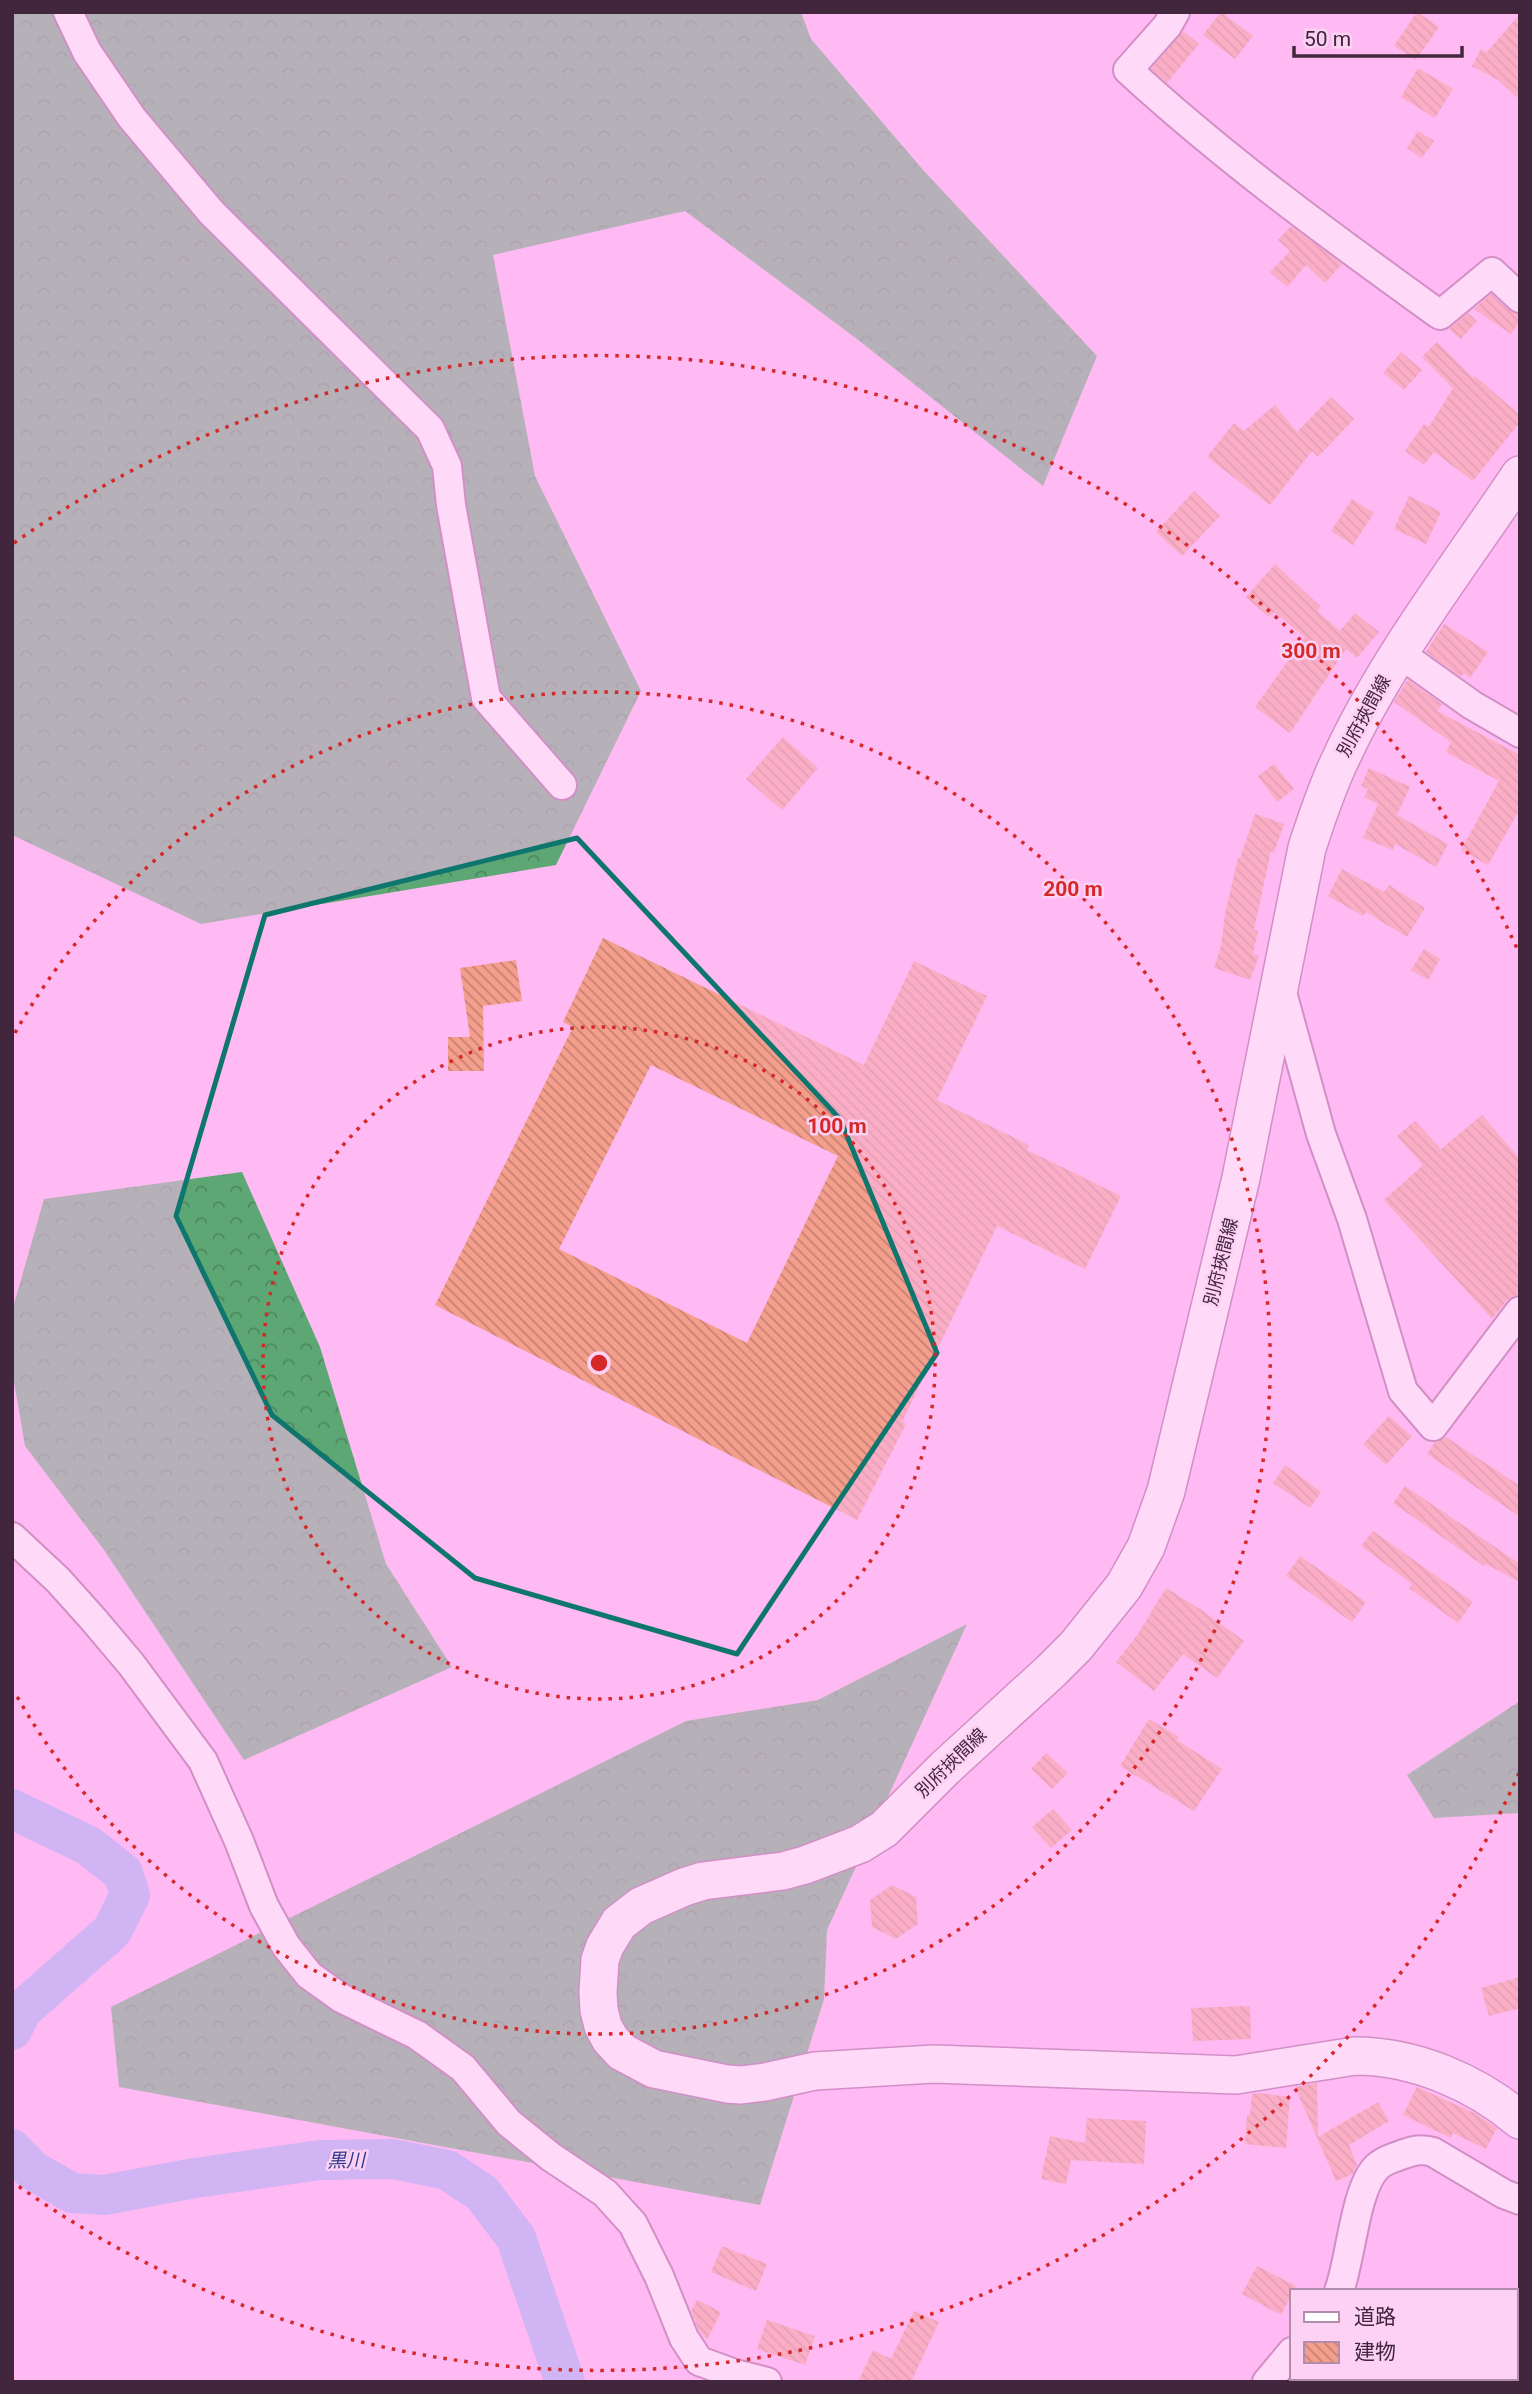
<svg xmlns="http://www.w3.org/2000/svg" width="1532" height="2394" viewBox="0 0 1532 2394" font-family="Roboto,'Noto Sans JP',sans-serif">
<defs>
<pattern id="forest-crowns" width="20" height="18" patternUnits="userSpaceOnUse" patternTransform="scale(1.75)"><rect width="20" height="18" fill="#5da774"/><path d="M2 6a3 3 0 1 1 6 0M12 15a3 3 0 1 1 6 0" fill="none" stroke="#4e8860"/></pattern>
<pattern id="building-back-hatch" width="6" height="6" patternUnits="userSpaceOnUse" patternTransform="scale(1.75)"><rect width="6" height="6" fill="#f49e8c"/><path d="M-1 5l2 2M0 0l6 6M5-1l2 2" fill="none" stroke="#c78174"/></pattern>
</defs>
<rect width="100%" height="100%" fill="#ffb9f3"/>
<g fill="url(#forest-crowns)">
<path d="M12 12H801L811 39 924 171 1097 356 1043 486 857 339 685 211 493 255 535 476 641 691 556 865 201 924 12 835Z"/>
<path d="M242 1172 320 1347 386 1564 452 1667 244 1760 104 1550 25 1446 12 1370V1311L44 1199Z"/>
<path d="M967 1624 827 1930 824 1999 760 2205 119 2087 111 2007 686 1721 818 1700Z"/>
<path d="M1520 1701V1813L1434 1818 1407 1775Z"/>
</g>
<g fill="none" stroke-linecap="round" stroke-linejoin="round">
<g stroke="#9aadf6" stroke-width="40">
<path d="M12 1809 89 1846 123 1873 130 1895 112 1931 22 2010 12 2030"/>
<path d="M12 2149 32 2170 72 2193 104 2195 195 2178 320 2160 393 2159 447 2170 482 2193 516 2238 565 2382"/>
</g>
</g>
<g fill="url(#building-back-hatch)" fill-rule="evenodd">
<path d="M1221 12 1253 36 1235 59 1203 35Z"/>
<path d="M1417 12 1439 27 1416 60 1394 46Z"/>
<path d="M1520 14V100L1498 80 1472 66 1481 49 1487 52Z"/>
<path d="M1183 31 1199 44 1167 83 1151 69Z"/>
<path d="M1418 68 1453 89 1435 118 1401 97Z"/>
<path d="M1418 131 1434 141 1422 158 1407 148Z"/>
<path d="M1291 226 1342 264 1325 283 1306 265 1287 287 1270 272 1290 251 1278 240Z"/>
<path d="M1491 294 1509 310 1520 314V321L1511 334 1474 309Z"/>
<path d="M1468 313 1477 321 1461 339 1449 329Z"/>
<path d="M1437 342 1473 378 1475 376 1520 415V422L1473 481 1434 452 1424 465 1405 451 1424 424 1429 427 1453 388 1422 357Z"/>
<path d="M1401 352 1422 370 1404 390 1383 373Z"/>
<path d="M1331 397 1354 419 1318 457 1312 451 1270 505 1207 457 1234 423 1244 431 1275 405 1297 432Z"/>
<path d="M1194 491 1220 516 1182 556 1156 532Z"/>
<path d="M1409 496 1441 512 1426 544 1394 529Z"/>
<path d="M1352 499 1374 513 1353 545 1331 531Z"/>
<path d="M1275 564 1320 606 1318 612 1340 631 1355 613 1379 632 1357 658 1346 649 1290 733 1255 707 1305 637 1274 612 1269 617 1246 597Z"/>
<path d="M1444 624 1488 652 1470 678 1464 673 1461 677 1426 652Z"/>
<path d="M1408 680 1442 704 1437 711 1520 755V809L1488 865 1461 850 1499 781 1446 752 1451 742 1394 702Z"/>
<path d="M783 737 818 768 782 810 746 779Z"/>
<path d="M1274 764 1294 789 1277 802 1258 776Z"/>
<path d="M1369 768 1410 787 1397 815 1448 844 1436 867 1395 844 1393 850 1363 838 1378 804 1364 797 1368 789 1361 786Z"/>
<path d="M1255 814 1284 824 1274 853 1271 851 1254 930 1258 931 1253 954 1259 956 1250 980 1214 968 1221 946 1225 914 1238 858H1240Z"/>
<path d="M1342 869 1384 892 1389 885 1425 908 1407 937 1366 912 1363 916 1328 896Z"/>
<path d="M603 938 864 1065 914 961 987 996 937 1100 1029 1145 1027 1150 1121 1196 1085 1269 997 1226 902 1422 906 1424 857 1520 435 1305 573 1027 563 1022ZM651 1065 838 1156 747 1343 559 1249Z"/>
<path d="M1424 949 1440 959 1428 980 1411 970Z"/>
<path d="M516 960 522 1001 483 1006 484 1071H448V1037H470L460 968Z"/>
<path d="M1482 1115 1520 1159V1293L1507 1300 1492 1319 1384 1200 1423 1165 1397 1136 1415 1121 1441 1149Z"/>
<path d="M1389 1416 1412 1436 1386 1465 1363 1444Z"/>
<path d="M1446 1437 1520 1486V1517L1427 1454 1435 1442Z"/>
<path d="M1285 1465 1321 1492 1310 1508 1273 1483Z"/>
<path d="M1405 1486 1520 1564V1582L1486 1564 1484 1566 1393 1503Z"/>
<path d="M1373 1531 1473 1602 1458 1623 1409 1588 1412 1584 1361 1546Z"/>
<path d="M1300 1556 1366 1602 1352 1622 1286 1576Z"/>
<path d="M1166 1588 1203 1611 1244 1641 1217 1678 1183 1654 1154 1691 1116 1662 1138 1634Z"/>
<path d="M1149 1719 1179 1737 1177 1740 1222 1769 1194 1811 1120 1766Z"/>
<path d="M1046 1753 1068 1773 1052 1789 1031 1769Z"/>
<path d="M1053 1809 1072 1830 1051 1848 1032 1827Z"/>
<path d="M892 1885 916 1897 918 1924 896 1939 872 1927 870 1900Z"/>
<path d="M1520 1977V2008L1489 2016 1481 1988Z"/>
<path d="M1250 2006 1251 2039 1193 2041 1191 2008Z"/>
<path d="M1317 2083 1318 2137 1378 2102 1389 2121 1349 2145 1357 2165 1353 2174 1336 2181 1295 2087Z"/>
<path d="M1417 2087 1476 2114 1497 2128 1486 2149 1453 2133 1451 2138 1403 2115Z"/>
<path d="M1259 2093 1290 2097 1286 2148 1245 2144 1247 2115H1250L1252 2094Z"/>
<path d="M1087 2118 1146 2121 1144 2164 1071 2160 1066 2184 1041 2179 1050 2136 1085 2143Z"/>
<path d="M722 2246 767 2264 756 2291 711 2272Z"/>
<path d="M1257 2266 1296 2286 1281 2315 1242 2294Z"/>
<path d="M697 2300 721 2312 707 2340 699 2330 691 2311Z"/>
<path d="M914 2311 939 2322 911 2382H858L873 2350 891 2359Z"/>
<path d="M767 2320 815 2336 805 2365 757 2349Z"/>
</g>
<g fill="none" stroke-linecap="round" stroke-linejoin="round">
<defs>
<g id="minor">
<path d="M68 12 87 52 132 118 211 212 430 429 447 466 451 505 486 698 562 785"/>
<path d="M1175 12 1167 26 1128 70C1226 160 1333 238 1440 315L1492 272 1520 298"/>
<path d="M1399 653 1472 705 1520 733"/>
<path d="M1281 989 1321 1134 1352 1219 1403 1391 1433 1426 1520 1311"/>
<path d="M12 1537 58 1580 93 1619 131 1664 203 1761 239 1841 264 1906 286 1946 309 1975 341 1998 417 2035 463 2068 509 2123 551 2157 605 2193 633 2224 659 2276 684 2338 699 2361 735 2374 767 2382"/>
<path d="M1339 2291C1351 2259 1355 2188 1377 2167 1384 2160 1393 2158 1401 2155 1413 2151 1421 2148 1433 2152L1504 2194 1520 2200"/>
<path d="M1267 2382 1292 2352"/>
</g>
<path id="major" d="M1520 475C1460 565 1386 660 1341 758 1327 787 1317 817 1307 848L1241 1178 1166 1491 1146 1547 1124 1586 1076 1646 1051 1671 945 1768 884 1829 860 1844 805 1865 783 1871 703 1881 684 1887 641 1906 619 1923 605 1946 600 1960 598 1992 599 2010 603 2026 610 2039 622 2052 654 2069 727 2084 741 2085 765 2082 815 2071 934 2064 1236 2075 1355 2056C1414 2056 1475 2082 1520 2120"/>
</defs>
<use href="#minor" stroke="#9a5b91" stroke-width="32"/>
<use href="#major" stroke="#9a5b91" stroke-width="40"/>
<use href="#minor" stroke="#fff" stroke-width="28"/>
<use href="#major" stroke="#fff" stroke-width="37"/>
</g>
<path d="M0 0H1532V2394H0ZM577 838 840 1119 937 1353 737 1654 475 1578 272 1415 176 1216 265 915Z" fill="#ffb9f3" fill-opacity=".55" fill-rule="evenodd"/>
<path fill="none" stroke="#0f766e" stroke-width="5" stroke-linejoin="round" d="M577 838 840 1119 937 1353 737 1654 475 1578 272 1415 176 1216 265 915Z"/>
<g fill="none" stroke="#d62828" stroke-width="3.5" stroke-dasharray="3.5 7">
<circle cx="599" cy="1363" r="336"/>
<path d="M15 1033A671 671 0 1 1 15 1693"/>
<path d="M1519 1773A1007 1007 0 0 1 14 2183M14 543A1007 1007 0 0 1 1519 953"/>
</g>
<g text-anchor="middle" stroke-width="5" stroke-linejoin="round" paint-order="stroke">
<g font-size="18" fill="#41263d" stroke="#fcd1f4">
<text transform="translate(1364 716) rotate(-61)" y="6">別府挾間線</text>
<text transform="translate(1221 1262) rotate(-76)" y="6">別府挾間線</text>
<text transform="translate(951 1763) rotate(-44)" y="6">別府挾間線</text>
</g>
<g font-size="19" font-style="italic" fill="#2f3a8d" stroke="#fcd1f4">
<text transform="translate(346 2160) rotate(-1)" y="7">黒川</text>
</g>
</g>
<circle cx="599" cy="1363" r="10" fill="#d62828" stroke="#fcd1f4" stroke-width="3.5"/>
<g font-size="21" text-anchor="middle" font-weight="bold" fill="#d62828" stroke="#fcd1f4" stroke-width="5" stroke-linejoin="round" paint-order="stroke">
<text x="1311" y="658">300 m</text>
<text x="1073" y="896">200 m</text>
<text x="837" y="1133">100 m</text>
</g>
<rect width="1532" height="2394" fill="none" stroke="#41263d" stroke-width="28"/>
<rect x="1290" y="2289" width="228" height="91" fill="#fcd1f4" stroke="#b18dab" stroke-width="2"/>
<rect x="1304" y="2312" width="35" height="10" fill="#ffffff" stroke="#b18dab" stroke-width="2"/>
<text x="1354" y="2324" font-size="21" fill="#41263d">道路</text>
<rect x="1304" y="2342" width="35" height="21" fill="url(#building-back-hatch)" stroke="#b18dab" stroke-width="2"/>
<text x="1354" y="2359" font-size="21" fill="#41263d">建物</text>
<path d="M1294 46v10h168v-10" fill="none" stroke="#41263d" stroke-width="3.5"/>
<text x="1304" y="46" font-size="21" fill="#41263d" stroke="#fcd1f4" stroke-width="5" paint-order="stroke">50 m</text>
</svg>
